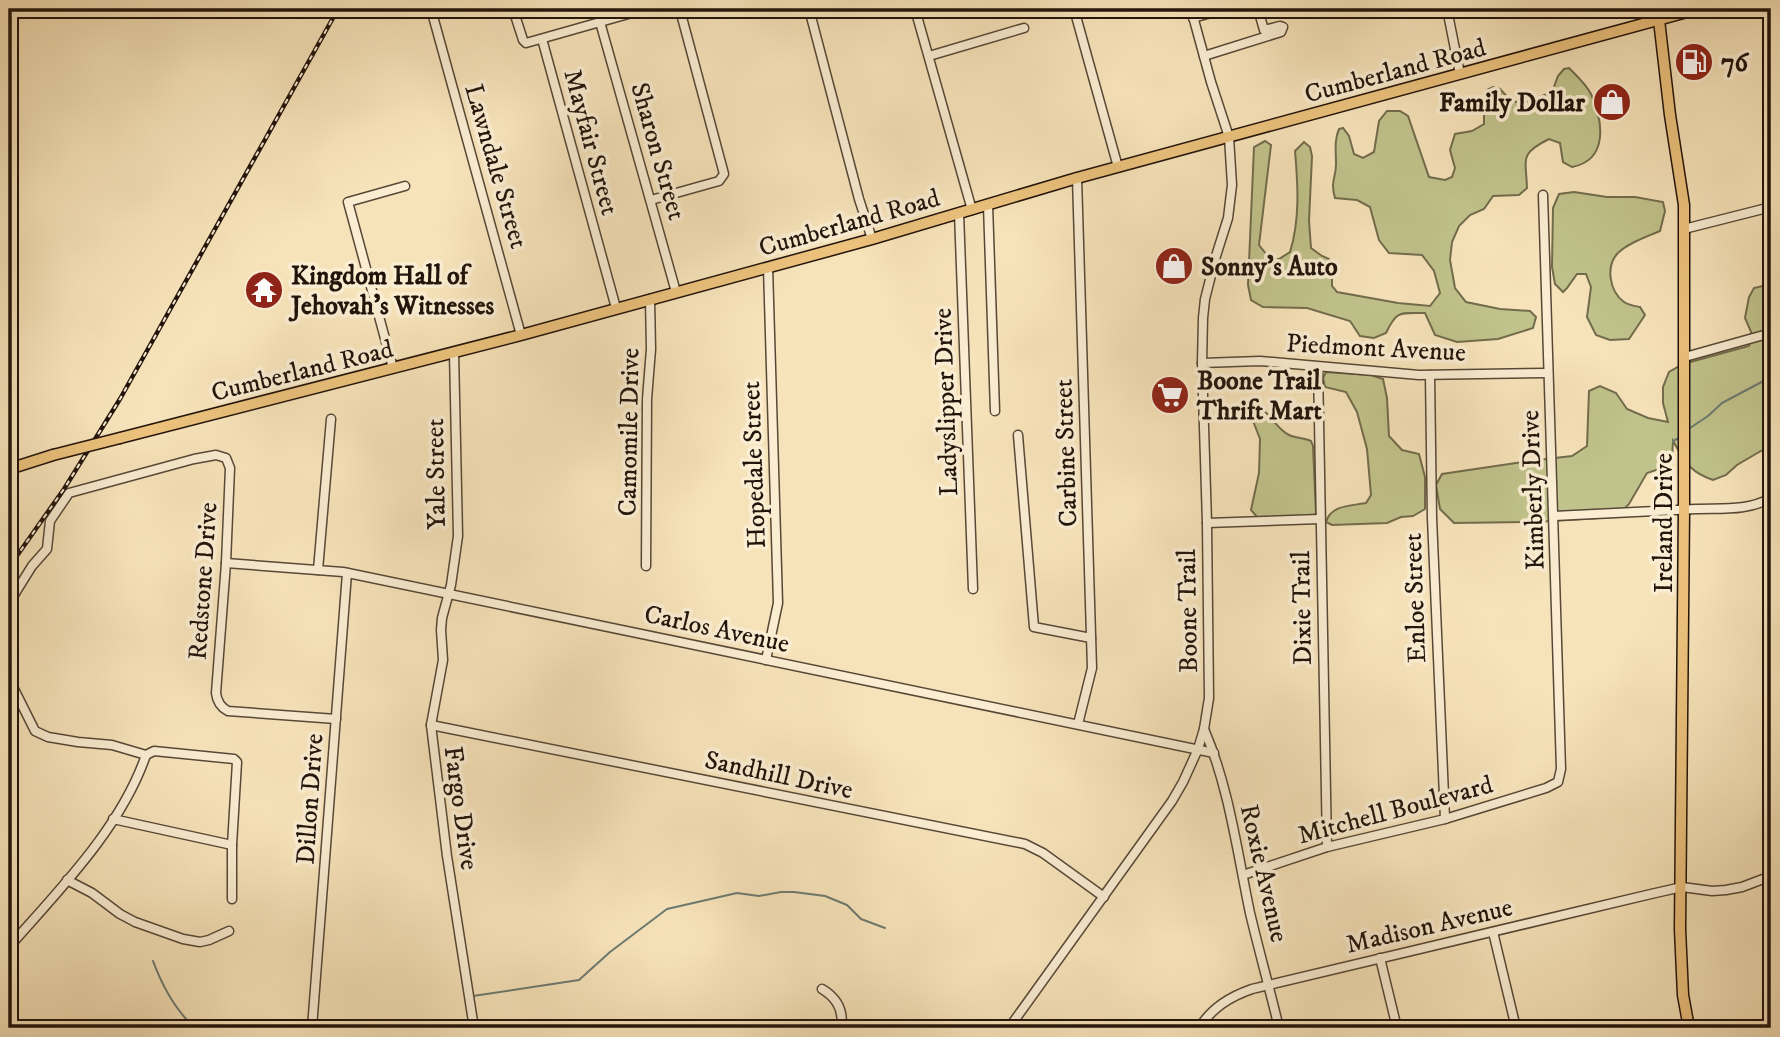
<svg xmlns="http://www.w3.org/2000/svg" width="1780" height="1037" viewBox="0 0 1780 1037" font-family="'IM FELL DW Pica',serif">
<rect width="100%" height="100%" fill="#f7e3ba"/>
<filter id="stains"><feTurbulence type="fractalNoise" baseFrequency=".00286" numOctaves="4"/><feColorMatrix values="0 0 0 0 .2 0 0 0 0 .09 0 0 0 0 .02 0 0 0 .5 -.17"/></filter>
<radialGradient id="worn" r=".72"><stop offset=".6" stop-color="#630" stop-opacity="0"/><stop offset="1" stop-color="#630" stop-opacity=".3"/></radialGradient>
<g fill="#c1c38c" stroke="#726c4c" stroke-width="2">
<path d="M1569 68C1577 76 1586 84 1591 94 1603 121 1609 160 1572 167L1563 162 1560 143 1549 139C1519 154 1526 158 1527 188L1519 195 1493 196 1484 209 1470 215 1459 226 1452 242 1450 260 1455 288 1466 302 1500 309 1530 311 1536 317 1533 328 1498 339 1457 342 1435 335 1425 313C1400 313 1397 310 1386 333L1374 338 1360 336 1350 321 1307 308 1263 307 1251 300 1248 285 1254 147 1265 141 1271 145 1259 245 1270 259H1279L1290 252C1300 220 1298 185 1295 151L1304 142 1310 147 1312 156 1309 221 1311 248 1322 256 1329 259 1332 265V286L1337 292 1398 303 1430 306 1440 293 1434 271 1422 255 1389 253 1379 240 1370 207 1357 200 1335 198C1330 180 1336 179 1336 164 1336 151 1334 141 1339 129L1343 128 1349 136 1354 154 1363 158 1374 152 1379 121 1387 111H1400L1408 116 1429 177 1445 180 1452 177 1455 168 1450 150 1455 134 1472 131 1484 124V104L1487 90 1493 87 1500 89 1511 101 1524 103 1552 92 1558 76 1564 69Z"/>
<path d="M1574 192 1607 197H1635L1663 202 1665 211 1660 231C1646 237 1630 242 1619 252 1605 265 1609 291 1624 302 1628 305 1635 306 1640 307L1645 315 1629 339 1610 340 1596 335 1587 317 1591 287 1586 274H1577L1567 288 1563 292 1555 284 1552 267 1553 208 1559 194Z"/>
<path d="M1771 284V445L1737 465 1726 475 1713 480C1689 472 1685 461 1673 441L1672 459 1668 466 1647 473 1629 504 1616 517 1535 522 1454 523 1440 509 1436 485 1442 474 1529 461 1572 456 1587 446 1589 391 1600 386 1616 393 1627 409 1648 418 1668 422 1663 403V387L1669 372 1683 364 1749 346 1752 334 1745 318 1749 297 1754 288Z"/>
<path d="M1326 372 1371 375 1383 379 1387 398 1389 436 1402 450 1419 454 1425 477V509L1413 516 1401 517 1387 523 1332 525 1326 522C1331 505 1350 506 1366 503L1371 495 1367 449 1357 412 1346 392 1325 387 1323 378Z"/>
<path d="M1255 404C1270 412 1276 429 1289 435 1295 438 1305 438 1311 441L1313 446 1316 513 1312 517 1258 518 1251 510 1259 473 1260 439 1248 408Z"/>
</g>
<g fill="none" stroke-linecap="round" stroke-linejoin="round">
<g stroke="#6c7a70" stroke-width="2">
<path d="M1690 428 1708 416 1722 403 1771 377"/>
<path d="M1673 441 1679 438"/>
<path d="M153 961C162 985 175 1010 195 1028"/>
<path d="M473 996 579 980 610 952 667 909 737 893 759 896 781 892H794L825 896 847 905 861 919 885 928"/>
</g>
<defs>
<g id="minor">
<path d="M431 9 521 335"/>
<path d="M513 9 523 40 526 43 646 9"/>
<path d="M809 9 859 199 872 239"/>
<path d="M915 9 972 210"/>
<path d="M1074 9 1118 167"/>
<path d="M1447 9 1460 74"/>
<path d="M1193 18 1225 9"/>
<path d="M600 22 676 292"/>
<path d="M542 39 616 308"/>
<path d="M929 56 1024 28"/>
<path d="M1204 56 1281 32 1283 27 1280 26 1264 30 1258 9"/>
<path d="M1077 178 1092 668 1078 724"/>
<path d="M651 200 719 181 724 174 680 10"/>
<path d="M988 205 995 411"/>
<path d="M959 213 973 589"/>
<path d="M1684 229 1771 207"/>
<path d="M454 352 458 536 451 585 442 618 441 630 443 660 431 725 447 856 474 1028"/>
<path d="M1685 357 1771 333"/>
<path d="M1202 363 1260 361 1419 375 1548 373"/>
<path d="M1318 367 1327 847"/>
<path d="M393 368 348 202 405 186"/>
<path d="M1430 375 1432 518 1445 819"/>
<path d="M1018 435 1034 627 1091 638"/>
<path d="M1554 516C1602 514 1649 511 1696 509 1723 508 1747 511 1771 498"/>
<path d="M1207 523 1320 519"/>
<path d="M226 563 343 572 1214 753"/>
<path d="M646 566 647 399 651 349 650 299"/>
<path d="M318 570 331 419"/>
<path d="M9 603 32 566 47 549 50 521 69 493 194 459 216 455 226 458 230 468 226 563 216 693C217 701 220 707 228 711L336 719"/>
<path d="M766 660 778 603 768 267"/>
<path d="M9 679 35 731 48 737 78 742 112 745 146 755"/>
<path d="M431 725 1025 844 1043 853 1104 897"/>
<path d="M1204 729C1229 787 1237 851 1250 913 1259 951 1270 990 1279 1028"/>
<path d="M146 755 154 751 234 759 237 762 232 845V899"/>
<path d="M113 819 232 845"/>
<path d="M1243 875 1327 847 1445 819 1546 788 1558 782 1561 769 1543 195"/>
<path d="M67 880 92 893 120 914 135 922 183 939 200 942 209 940 229 931"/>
<path d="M1493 932 1516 1028"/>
<path d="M9 947C59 890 121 828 146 755"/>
<path d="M1380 958 1397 1028"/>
<path d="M822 989C837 998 844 1011 841 1028"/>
<path d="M312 1028 347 573"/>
<path d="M1009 1028 1172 801 1183 782 1198 749 1204 729 1209 698 1207 523 1202 363 1203 318 1205 299 1216 256 1228 218 1232 185 1229 137 1211 82 1191 9"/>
<path d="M1199 1028C1212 1008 1229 997 1252 989L1651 894 1682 887 1712 891 1726 890 1742 887 1771 876"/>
</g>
<g id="major">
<path d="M1659 20 1670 115 1684 205V510L1680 929 1683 995 1689 1028"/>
<path d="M120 438 521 335 872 239 1077 178 1698 9"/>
<path d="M9 469 53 455"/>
</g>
</defs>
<use href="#minor" stroke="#574837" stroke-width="11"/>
<use href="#major" stroke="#22140b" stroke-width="13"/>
<use href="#minor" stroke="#faedd2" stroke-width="8"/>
<use href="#major" stroke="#ecc27d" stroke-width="10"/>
<defs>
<path id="rail" d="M9 567 64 489 120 399 338 9"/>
</defs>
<use href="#rail" stroke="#22140b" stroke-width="4.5"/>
<use href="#rail" stroke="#faedd2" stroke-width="2" stroke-dasharray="5" stroke-linecap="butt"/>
<defs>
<path id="major-bridge" d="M53 455 120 438"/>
</defs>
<use href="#major-bridge" stroke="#22140b" stroke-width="13" stroke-linecap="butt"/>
<use href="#major-bridge" stroke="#ecc27d" stroke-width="10"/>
</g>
<defs>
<symbol id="fuel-disc" viewBox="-11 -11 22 22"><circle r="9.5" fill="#8f2418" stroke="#faedd2"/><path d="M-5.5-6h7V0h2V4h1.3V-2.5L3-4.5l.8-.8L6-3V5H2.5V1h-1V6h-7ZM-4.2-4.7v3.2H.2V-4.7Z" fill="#fff"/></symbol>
<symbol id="shop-disc" viewBox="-11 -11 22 22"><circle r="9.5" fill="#8f2418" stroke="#faedd2"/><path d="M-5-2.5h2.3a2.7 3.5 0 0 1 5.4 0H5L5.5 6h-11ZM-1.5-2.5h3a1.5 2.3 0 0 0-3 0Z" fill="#fff"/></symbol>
<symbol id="temple-disc" viewBox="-11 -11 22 22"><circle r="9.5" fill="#8f2418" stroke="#faedd2"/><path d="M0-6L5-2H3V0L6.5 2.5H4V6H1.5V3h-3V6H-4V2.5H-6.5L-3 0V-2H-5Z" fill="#fff"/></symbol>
<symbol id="supermarket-disc" viewBox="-11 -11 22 22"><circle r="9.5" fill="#8f2418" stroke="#faedd2"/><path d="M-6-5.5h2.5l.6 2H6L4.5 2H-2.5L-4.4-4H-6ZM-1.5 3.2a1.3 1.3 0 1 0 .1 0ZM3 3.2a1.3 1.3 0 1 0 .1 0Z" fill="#fff"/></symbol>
</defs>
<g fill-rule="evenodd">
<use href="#fuel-disc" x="1672" y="40" width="44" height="44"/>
<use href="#shop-disc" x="1590" y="80" width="44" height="44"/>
<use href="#shop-disc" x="1152" y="244" width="44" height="44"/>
<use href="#temple-disc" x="242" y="268" width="44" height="44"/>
<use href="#supermarket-disc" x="1148" y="373" width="44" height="44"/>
</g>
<g text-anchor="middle" stroke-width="7" stroke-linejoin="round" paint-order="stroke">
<g font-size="26" font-weight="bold" fill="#22140b" stroke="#faedd2" text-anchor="start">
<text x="1721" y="71">76</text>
<text x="1585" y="111" text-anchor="end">Family Dollar</text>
<text x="1201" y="275">Sonny's Auto</text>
<text x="291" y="284">Kingdom Hall of<tspan x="291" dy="30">Jehovah’s Witnesses</tspan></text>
<text x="1197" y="389">Boone Trail<tspan x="1197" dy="30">Thrift Mart</tspan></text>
</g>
<g font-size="26" fill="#22140b" stroke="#faedd2">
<text transform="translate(1395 70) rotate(-15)" y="9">Cumberland Road</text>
<text transform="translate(592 142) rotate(75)" y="9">Mayfair Street</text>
<text transform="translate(659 151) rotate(74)" y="9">Sharon Street</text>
<text transform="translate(497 166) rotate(74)" y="9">Lawndale Street</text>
<text transform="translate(849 222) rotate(-16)" y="9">Cumberland Road</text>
<text transform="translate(1376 347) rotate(3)" y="9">Piedmont Avenue</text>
<text transform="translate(302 370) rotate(-14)" y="9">Cumberland Road</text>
<text transform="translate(945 402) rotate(-92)" y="9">Ladyslipper Drive</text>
<text transform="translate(628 432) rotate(-89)" y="9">Camomile Drive</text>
<text transform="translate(1065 453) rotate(-92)" y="9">Carbine Street</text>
<text transform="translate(753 465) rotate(-92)" y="9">Hopedale Street</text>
<text transform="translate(435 474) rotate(-91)" y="9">Yale Street</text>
<text transform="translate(1532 490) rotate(-92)" y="9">Kimberly Drive</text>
<text transform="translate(1663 523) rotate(-90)" y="9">Ireland Drive</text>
<text transform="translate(202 581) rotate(-86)" y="9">Redstone Drive</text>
<text transform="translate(1414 598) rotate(-92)" y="9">Enloe Street</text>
<text transform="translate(1301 608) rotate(-91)" y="9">Dixie Trail</text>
<text transform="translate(1187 611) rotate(-91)" y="9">Boone Trail</text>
<text transform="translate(717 628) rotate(12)" y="9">Carlos Avenue</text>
<text transform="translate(779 774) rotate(12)" y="9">Sandhill Drive</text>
<text transform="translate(309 799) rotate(-86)" y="9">Dillon Drive</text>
<text transform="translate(462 808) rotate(82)" y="9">Fargo Drive</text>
<text transform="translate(1395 809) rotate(-15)" y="9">Mitchell Boulevard</text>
<text transform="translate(1265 873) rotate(77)" y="9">Roxie Avenue</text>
<text transform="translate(1429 925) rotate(-13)" y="9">Madison Avenue</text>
</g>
</g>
<rect width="1780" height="1037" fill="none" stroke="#f7e3ba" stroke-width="35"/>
<rect x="10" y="10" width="1759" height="1016" fill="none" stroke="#22140b" stroke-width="3.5"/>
<rect x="18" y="18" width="1745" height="1002" fill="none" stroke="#22140b" stroke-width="2"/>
<rect width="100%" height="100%" filter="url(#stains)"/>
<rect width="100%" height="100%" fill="url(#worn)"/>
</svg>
